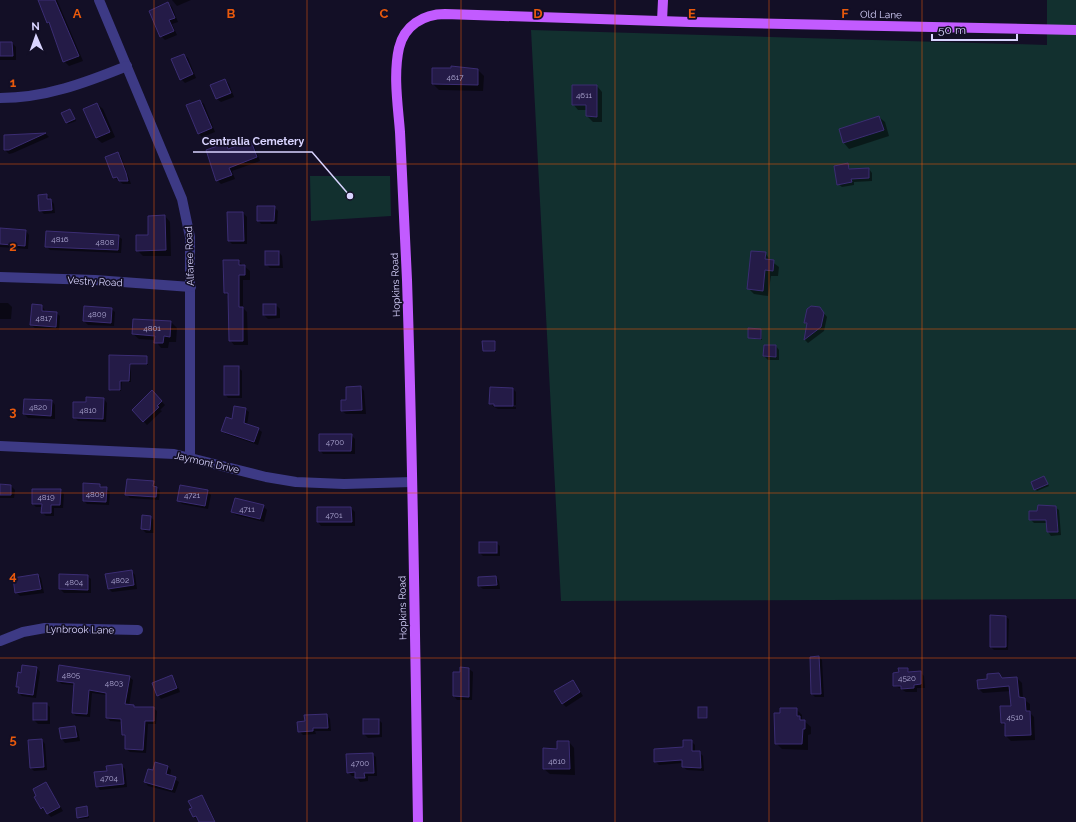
<svg xmlns="http://www.w3.org/2000/svg" width="1076" height="822" viewBox="0 0 1076 822" font-family="Raleway,sans-serif">
<rect width="100%" height="100%" fill="#130f26"/>
<g fill="#12302f">
<path d="M1047 0H1076V599L561 601 531 30 1047 45Z"/>
<path d="M310 176H390L391 216 311 221Z"/>
</g>
<g fill="#0007">
<path d="M39 0H57L83 61 69 66 64 61 51 26 48 23Z"/>
<path d="M172 0H191L177 6Z"/>
<path d="M168 3 172 7 178 22 172 24 177 35 165 40 161 36Z"/>
<path d="M0 43H12L16 47V60H0Z"/>
<path d="M184 55 188 58 196 78 185 83 181 79Z"/>
<path d="M466 67 468 70H478L484 76 483 91 439 90 433 84V69Z"/>
<path d="M225 80 229 84 234 97 221 102 217 99Z"/>
<path d="M597 86 602 92V122H593L587 116V110H578L573 104Z"/>
<path d="M200 101 204 104 215 132 202 137 198 133Z"/>
<path d="M97 104 103 109 115 137 102 143 96 138Z"/>
<path d="M70 110 76 121 68 124 62 114Z"/>
<path d="M879 117 885 122 889 136 849 149 844 143 841 130Z"/>
<path d="M46 134 49 137 13 153 9 154 5 150V136Z"/>
<path d="M250 142 254 146 260 161 232 171 235 179 221 184 217 180 226 144 230 149Z"/>
<path d="M118 153 121 156 131 184H123L114 177Z"/>
<path d="M847 164 851 170 869 169 872 173V181L854 182V185L842 187 838 184Z"/>
<path d="M47 195 54 204 55 213 44 214 40 210Z"/>
<path d="M274 207 278 211 277 224H261L258 220Z"/>
<path d="M243 213 247 217V244H232L229 241Z"/>
<path d="M165 216 170 222 171 256H143L137 250Z"/>
<path d="M0 229 26 231 29 235 28 249 0 247Z"/>
<path d="M118 236 122 239 121 253 50 250 46 246Z"/>
<path d="M279 252 282 256 283 268H270L266 264Z"/>
<path d="M765 253 771 261 779 267 778 276H771L768 296 754 294 749 289Z"/>
<path d="M238 261 250 271V280H243V308L247 312 248 345H234L230 340 229 297 225 293Z"/>
<path d="M0 303H8L12 307 11 319H0Z"/>
<path d="M33 305 42 306 46 312 56 313 60 316 59 330 35 328 31 325Z"/>
<path d="M276 305 280 309V318L268 319 264 315Z"/>
<path d="M111 309 115 312 114 326 88 325 84 321Z"/>
<path d="M823 312 827 317 824 331 808 343 805 340 808 325 805 323Z"/>
<path d="M134 320 171 322 177 328 176 342H169L168 348H161L155 340 139 339 133 334Z"/>
<path d="M761 330 762 340 749 338Z"/>
<path d="M495 342 496 352 484 350Z"/>
<path d="M776 346 779 350V360H768L764 356Z"/>
<path d="M110 356 147 357 148 365H131V382H122L121 391H111L110 389Z"/>
<path d="M238 367 242 371V398H228L225 394Z"/>
<path d="M361 387 364 391 366 414H346L342 411 348 401Z"/>
<path d="M513 389 516 392V405H493L495 407H516V409H498L494 407 491 404Z"/>
<path d="M152 392 165 405 160 410 162 411 147 425 133 410Z"/>
<path d="M104 399 107 403 106 422 78 421 74 417Z"/>
<path d="M52 401 55 405V419L28 418 24 414Z"/>
<path d="M245 409 249 412 247 425 258 429 262 432 258 445 226 434 223 431Z"/>
<path d="M351 435 355 439V454H323L320 450Z"/>
<path d="M1044 477 1049 486 1037 491 1035 489Z"/>
<path d="M153 482 160 491 159 500 130 498 126 494Z"/>
<path d="M0 483 11 486 15 490 14 498H0Z"/>
<path d="M100 485 110 492 109 505 87 504 84 501Z"/>
<path d="M60 490 64 494 63 508H54V516H46L42 512 43 507H36L33 504Z"/>
<path d="M207 491 211 495 208 509 182 504 178 500Z"/>
<path d="M263 506 267 510 264 522 236 515 232 512Z"/>
<path d="M1055 507 1059 510 1061 535 1051 536 1048 532 1047 523H1034L1030 519 1038 512Z"/>
<path d="M351 508 355 512V526H321L318 522Z"/>
<path d="M150 517 154 520V533H146L142 529Z"/>
<path d="M496 543 500 546V556H483L480 553Z"/>
<path d="M132 572 135 575 137 589 112 592 108 588Z"/>
<path d="M38 575 41 578 44 593 20 596 16 592Z"/>
<path d="M60 575 87 576 91 579V593H64L60 589Z"/>
<path d="M496 577 499 581 500 589H483L479 586Z"/>
<path d="M991 616 1006 617 1009 619 1008 650H994L991 647Z"/>
<path d="M819 657 822 660 824 697H815L812 694Z"/>
<path d="M37 668 40 672 36 698 22 696 19 693V688L17 686Z"/>
<path d="M469 669 473 672 472 700H457L454 696V673H461Z"/>
<path d="M907 669 911 673 920 672 924 676 925 688H917V692H906L894 685 900 673Z"/>
<path d="M999 674 1004 679 1017 678 1022 683 1023 699 1030 704V713L1034 717 1035 740 1011 741 1006 736V727L1002 723 1012 707 1011 691 983 693 978 688Z"/>
<path d="M129 677 133 680 129 706 135 708H153L157 711 156 724H148L146 753 130 752 126 749V738L123 735V722L110 721 107 717V695L92 693 90 717 76 716 73 713 75 685 62 684 58 681Z"/>
<path d="M172 677 175 680 180 692 161 699 158 695Z"/>
<path d="M573 681 583 696 566 707 562 703Z"/>
<path d="M46 704 50 707V724H38L34 720Z"/>
<path d="M707 708 708 719H701L699 718Z"/>
<path d="M796 709 802 715V719L811 727V734L808 735V750L782 749 776 743 781 714Z"/>
<path d="M327 715 330 719 331 731H315L316 734 303 735 299 731 306 722Z"/>
<path d="M379 720 382 723V737L368 738 364 734Z"/>
<path d="M75 727 78 731 80 741 65 743 62 739 60 729Z"/>
<path d="M42 740 45 744 47 770 34 771 31 768Z"/>
<path d="M691 741 695 745V752H699L703 756 704 771 687 770 683 767V763L659 765 655 761 684 748Z"/>
<path d="M569 742 574 748 575 775 550 774 544 769 558 750Z"/>
<path d="M372 754 376 757 377 776H368V781L360 782 356 776H352L348 772Z"/>
<path d="M121 765 125 769 127 787 100 790 97 786 108 772Z"/>
<path d="M168 767 171 770 170 776 179 782 175 793 148 786 145 782 154 771Z"/>
<path d="M46 783 63 811 51 817 42 808Z"/>
<path d="M202 796 205 800 216 822H200L194 817 191 809Z"/>
<path d="M87 807 89 818 80 819 78 817Z"/>
</g>
<g fill="#241b47" stroke="#3b2d73">
<path d="M38 0H55L79 56 63 62 49 22 47 23Z"/>
<path d="M168 2 175 18 169 20 174 31 160 37 149 11Z"/>
<path d="M0 42H12L13 56H0Z"/>
<path d="M184 54 193 74 180 80 171 59Z"/>
<path d="M451 66 478 69V85L432 84V68H451Z"/>
<path d="M225 79 231 93 216 99 210 85Z"/>
<path d="M572 85H597V117L586 116V105H572Z"/>
<path d="M200 100 212 128 198 134 186 105Z"/>
<path d="M97 103 110 132 96 138 83 109Z"/>
<path d="M70 109 75 119 66 123 61 113Z"/>
<path d="M879 116 884 130 843 143 839 129Z"/>
<path d="M46 133 9 150H4V135Z"/>
<path d="M251 141 257 157 229 168 232 175 216 181 206 150 226 143 228 149Z"/>
<path d="M118 152 126 173 128 181H119L117 177 113 178 105 157Z"/>
<path d="M848 163 849 169 869 168V178L851 179 852 182 837 185 834 166Z"/>
<path d="M47 194V199H51L52 210 39 211 38 195Z"/>
<path d="M257 206H275L274 221H257Z"/>
<path d="M227 212H243L244 241H228Z"/>
<path d="M165 215 166 250 136 251V235H148V216Z"/>
<path d="M0 228 26 230 25 246 0 244Z"/>
<path d="M46 231 119 235 118 250 45 247Z"/>
<rect x="265" y="251" width="14" height="14"/>
<path d="M751 251 766 252 765 259 774 260 773 271 765 270 763 291 747 289Z"/>
<path d="M223 260H239V265H245V275H239V307H243V341H229L228 293H224Z"/>
<path d="M32 304 42 305V311L57 312 56 327 30 325Z"/>
<rect x="263" y="304" width="13" height="11"/>
<path d="M84 306 112 308 111 323 83 321Z"/>
<path d="M811 306 820 307 824 313 821 327 804 340 807 323H804L807 309Z"/>
<path d="M133 319 171 321 170 337 164 336 163 343H154L155 336 132 334Z"/>
<path d="M748 328 761 329V339L748 338Z"/>
<path d="M482 341H495V351H483Z"/>
<path d="M764 345H776V357L763 356Z"/>
<path d="M109 355 147 356V364H130L129 381H120V390H109Z"/>
<rect x="224" y="366" width="15" height="29"/>
<path d="M361 386 362 410 341 411V400H346V387Z"/>
<path d="M490 387 513 388V406H494V404H489Z"/>
<path d="M152 390 162 401 157 406 159 407 143 422 132 410Z"/>
<path d="M86 397 104 398 103 419 73 418V402H86Z"/>
<path d="M24 399 52 400 51 416 23 414Z"/>
<path d="M234 406 246 408 244 423 259 428 254 442 221 431 226 417 232 419Z"/>
<path d="M319 434H352L351 451H319Z"/>
<path d="M1044 476 1048 484 1034 490 1031 482Z"/>
<path d="M127 479 154 481 153 486 157 487 156 497 125 495Z"/>
<path d="M83 483 100 484V487H107L106 502 83 501Z"/>
<path d="M0 484 11 485V495H0Z"/>
<path d="M180 485 208 490 205 506 177 501Z"/>
<path d="M32 489H61L60 505H51V513H41L42 504H32Z"/>
<path d="M235 498 264 505 260 519 231 512Z"/>
<path d="M1038 505 1056 506 1058 532H1047L1046 520H1029V511H1037Z"/>
<path d="M317 507H351L352 522H317Z"/>
<path d="M142 515 151 516 150 530 141 529Z"/>
<rect x="479" y="542" width="18" height="11"/>
<path d="M132 570 134 585 108 589 105 574Z"/>
<path d="M38 574 41 589 15 593 13 578Z"/>
<path d="M59 574 88 575V590L59 589Z"/>
<path d="M496 576 497 585 478 586V577Z"/>
<path d="M990 615 1006 616V647H990Z"/>
<path d="M819 656 821 694H811L810 657Z"/>
<path d="M22 665 37 667 33 695 18 693 19 687H16L18 672 21 673Z"/>
<path d="M59 665 130 676 125 704 134 705V707H154V721H145L143 750 125 749V735H122L121 719 106 718V693L89 690 87 714 72 713 74 683 57 681Z"/>
<path d="M460 667 469 668V697L453 696V672H460Z"/>
<path d="M898 668H908V672L921 671V684L914 685V688L901 689V686H893V673L899 672Z"/>
<path d="M999 673 1002 678 1017 677 1019 697 1025 698 1026 711H1030L1031 735 1005 736V723H1001L1000 706H1011L1009 686 978 689 977 680 987 679V674Z"/>
<path d="M172 675 177 688 157 696 152 683Z"/>
<path d="M573 680 580 692 562 704 554 691Z"/>
<rect x="33" y="703" width="14" height="17"/>
<rect x="698" y="707" width="9" height="11"/>
<path d="M780 708H797V716H800V720H805V729H803L802 744H775L774 713H780Z"/>
<path d="M327 714 328 728H313V731L298 732 297 722 305 721 304 715Z"/>
<rect x="363" y="719" width="16" height="15"/>
<path d="M75 726 77 737 61 739 59 728Z"/>
<path d="M42 739 44 767 30 768 28 740Z"/>
<path d="M683 740H692V751H700L701 768 682 767V760L654 762V749L683 747Z"/>
<path d="M557 741H569L570 769H543V748L557 749Z"/>
<path d="M373 753 374 773H364L365 778H355V772L347 773 346 754Z"/>
<path d="M155 762 168 766 166 774 176 777 172 790 144 782 148 769 153 770Z"/>
<path d="M122 764 124 784 96 787 94 772 107 771 106 766Z"/>
<path d="M46 782 60 807 47 814 43 807 41 809 34 797 36 796 33 789Z"/>
<path d="M202 795 215 822H199L196 816 193 817 189 809 192 808 188 801Z"/>
<path d="M87 806 88 816 77 818 76 808Z"/>
</g>
<g fill="none" stroke-linecap="round" stroke-linejoin="round">
<g stroke="#3d3a85" stroke-width="10">
<path d="M99 0 182 199 190 237V457"/>
<path d="M0 98C45 98 85 83 127 66"/>
<path d="M0 277 95 280 191 287"/>
<path d="M0 446 174 454 266 477 296 482 344 484 412 482"/>
<path d="M0 641 23 632 45 628 138 630"/>
</g>
<g stroke="#c25bff" stroke-width="10">
<path d="M662 21 663 0"/>
<path d="M418 822C415 641 413 460 407 280 405 230 402 181 400 132 398 106 393 75 399 48 404 26 423 14 445 14L690 22 1076 30"/>
</g>
</g>
<path fill="none" stroke="#e8590c" stroke-width="1" stroke-opacity="0.55" d="M154 0V822M307 0V822M461 0V822M615 0V822M769 0V822M922 0V822M0 164H1076M0 329H1076M0 493H1076M0 658H1076"/>
<g text-anchor="middle" stroke-width="3.5" stroke-linejoin="round" paint-order="stroke">
<g font-size="8" fill="#aca6d1">
<text x="455" y="80">4617</text>
<text x="584" y="98">4611</text>
<text x="60" y="242">4816</text>
<text x="105" y="245">4808</text>
<text x="97" y="317">4809</text>
<text x="44" y="321">4817</text>
<text x="152" y="331">4801</text>
<text x="38" y="410">4820</text>
<text x="88" y="413">4810</text>
<text x="335" y="445">4700</text>
<text x="95" y="497">4809</text>
<text x="192" y="498">4721</text>
<text x="46" y="500">4819</text>
<text x="247" y="512">4711</text>
<text x="334" y="518">4701</text>
<text x="120" y="583">4802</text>
<text x="74" y="585">4804</text>
<text x="71" y="678">4805</text>
<text x="907" y="681">4520</text>
<text x="114" y="686">4803</text>
<text x="1015" y="720">4510</text>
<text x="557" y="764">4610</text>
<text x="360" y="766">4700</text>
<text x="109" y="781">4704</text>
</g>
<g font-size="10" fill="#d9d4ff" stroke="#130f26">
<text transform="translate(881 14) rotate(1)" y="4">Old Lane</text>
<text transform="translate(189 256) rotate(-92)" y="4">Alfaree Road</text>
<text transform="translate(95 281) rotate(3)" y="4">Vestry Road</text>
<text transform="translate(395 285) rotate(-92)" y="4">Hopkins Road</text>
<text transform="translate(207 462) rotate(13)" y="4">Jaymont Drive</text>
<text transform="translate(402 608) rotate(-91)" y="4">Hopkins Road</text>
<text transform="translate(80 629) rotate(1)" y="4">Lynbrook Lane</text>
</g>
</g>
<g font-size="13" text-anchor="middle" font-weight="bold" fill="#e8590c" stroke="#130f26" stroke-width="3.5" stroke-linejoin="round" paint-order="stroke">
<text x="77" y="18">A</text>
<text x="231" y="18">B</text>
<text x="384" y="18">C</text>
<text x="538" y="18">D</text>
<text x="692" y="18">E</text>
<text x="845" y="18">F</text>
<text x="13" y="87">1</text>
<text x="13" y="251">2</text>
<text x="13" y="416">3</text>
<text x="13" y="580">4</text>
<text x="13" y="744">5</text>
</g>
<path fill="none" stroke="#d9d4ff" stroke-width="1.5" d="M350 196L312 152H193"/>
<circle fill="#d9d4ff" stroke="#130f26" stroke-width="1.5" cx="350" cy="196" r="4"/>
<g font-size="11" text-anchor="middle" font-weight="bold" fill="#d9d4ff" stroke="#130f26" stroke-width="3.5" stroke-linejoin="round" paint-order="stroke">
<text x="253" y="145">Centralia Cemetery</text>
</g>
<g transform="translate(36 36) rotate(358)" stroke="#130f26" stroke-width="3" paint-order="stroke">
<path d="M0-3L7 15L0 10L-7 15Z" fill="#d9d4ff"/>
<text y="-6" font-size="11" font-weight="bold" text-anchor="middle" fill="#d9d4ff">N</text>
</g>
<path d="M932 34v6h85v-6" fill="none" stroke="#d9d4ff" stroke-width="2"/>
<text x="938" y="34" font-size="12" fill="#d9d4ff" stroke="#130f26" stroke-width="3" paint-order="stroke">50 m</text>
</svg>
